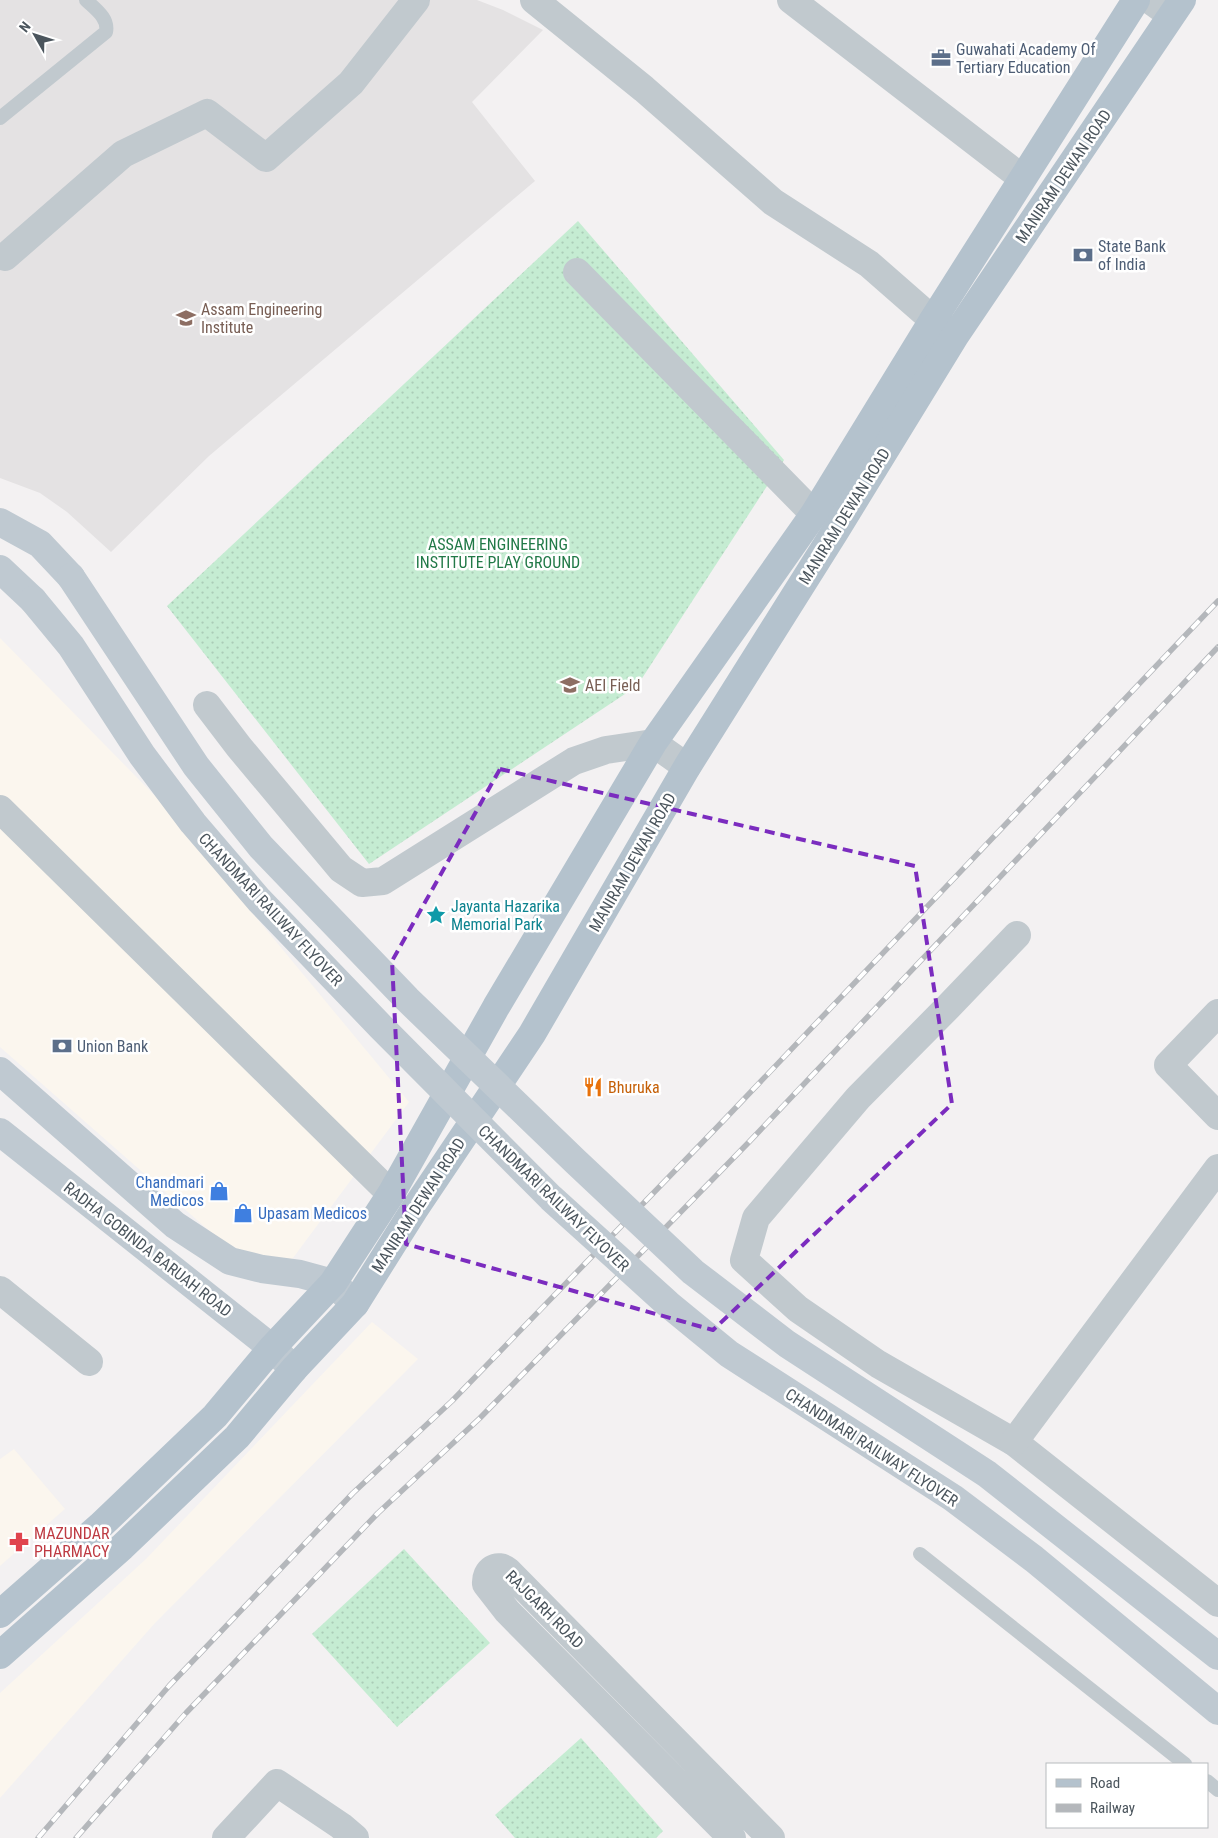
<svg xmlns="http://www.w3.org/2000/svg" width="1218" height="1838" viewBox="0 0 1218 1838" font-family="'Roboto Condensed',sans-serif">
<defs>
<pattern id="grass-dots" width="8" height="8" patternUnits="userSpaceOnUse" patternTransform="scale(1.25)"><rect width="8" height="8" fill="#c5ecd2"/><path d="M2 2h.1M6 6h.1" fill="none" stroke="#abccb7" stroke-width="1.8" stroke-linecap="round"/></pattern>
</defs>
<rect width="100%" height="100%" fill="#f3f1f2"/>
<g fill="#fbf6ee">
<path d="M0 638 158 799 409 1102 287 1266 238 1256 0 1047Z"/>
<path d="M372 1322 418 1359 155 1623 0 1798V1693L146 1559Z"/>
<path d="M14 1449 65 1509 0 1566V1459Z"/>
</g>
<path fill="#e4e2e3" d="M0 0H477L503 10 543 30 472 102 535 181 209 456 111 552 67 512 40 493 0 478Z"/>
<g fill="url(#grass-dots)">
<path d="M578 221 784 460 637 686 369 864 167 606Z"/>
<path d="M404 1549 490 1643 397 1727 312 1634Z"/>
<path d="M581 1738 663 1831 656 1838H515L495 1815Z"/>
</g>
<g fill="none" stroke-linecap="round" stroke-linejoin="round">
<g stroke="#c1c9ce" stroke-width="14">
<path d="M0 118 106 32C109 18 95 9 86 0"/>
<path d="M920 1554 1185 1764"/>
<path d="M1207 1781 1218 1790"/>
</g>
<g stroke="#c1c9ce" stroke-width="28">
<path d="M534 0 644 89 773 202 869 264 933 320 952 333"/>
<path d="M791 0 1022 178"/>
<path d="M1150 0 1171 15"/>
<path d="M5 257 123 154 207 113 266 158 351 83 416 0"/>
<path d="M577 272 814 514"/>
<path d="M207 705 239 747 341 869 362 883 383 881 574 761 606 750 653 743 687 767"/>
<path d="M0 809 391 1194"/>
<path d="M1017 935 948 1007 858 1098 756 1218 744 1260 798 1309 878 1364 1014 1442 1218 1603"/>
<path d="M1218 1013 1168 1065 1218 1116"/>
<path d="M0 1290 89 1362"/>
<path d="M1014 1442 1218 1168"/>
<path d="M226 1838 277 1783 341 1826 355 1838"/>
<path d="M732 1838 507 1611 486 1584C485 1570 497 1562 508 1571L771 1838"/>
</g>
<g stroke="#bfc9d1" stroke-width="28">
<path d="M0 522 40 544 71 577"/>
<path d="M0 569 33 600"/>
<path d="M0 1071 175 1225 230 1261 262 1269 300 1274 333 1283 355 1304"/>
<path d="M0 1132 272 1348 294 1369"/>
</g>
<g stroke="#b4c2cd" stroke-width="28">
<path d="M0 1614 100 1526 215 1416 272 1348 333 1283 391 1194 496 1007 653 743 814 514 933 320 1136 0"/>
<path d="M0 1655 122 1547 237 1437 294 1369 355 1304 414 1210 532 1034 687 767 836 530 955 336 1182 0"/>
</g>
<defs>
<g id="rail">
<path d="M38 1838 169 1686 353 1493 452 1401 725 1119 1218 601"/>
<path d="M76 1838 186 1713 378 1513 480 1418 749 1142 1218 647"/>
</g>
</defs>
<use href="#rail" stroke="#b4b7bb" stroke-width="5.5"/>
<use href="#rail" stroke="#fff" stroke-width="4" stroke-dasharray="11" stroke-linecap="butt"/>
<g stroke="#bfc9d1" stroke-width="28">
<path d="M71 577 196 766 261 847 407 999 575 1161 693 1272 787 1344 987 1474 1218 1656"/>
<path d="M33 600 71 646 142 755 193 823 259 900 381 1027 551 1198 668 1304 729 1354 953 1498 1034 1559 1218 1711"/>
</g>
</g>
<path fill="none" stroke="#7b2cbf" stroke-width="4" stroke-dasharray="10 6" stroke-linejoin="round" d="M500 769 915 866 952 1104 713 1330 406 1244 392 961Z"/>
<defs>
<symbol id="office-bare" viewBox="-9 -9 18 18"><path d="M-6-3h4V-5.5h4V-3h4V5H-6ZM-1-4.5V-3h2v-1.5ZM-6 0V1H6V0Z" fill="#5c6f8a" stroke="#fff" stroke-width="2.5" paint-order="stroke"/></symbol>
<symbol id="bank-bare" viewBox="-9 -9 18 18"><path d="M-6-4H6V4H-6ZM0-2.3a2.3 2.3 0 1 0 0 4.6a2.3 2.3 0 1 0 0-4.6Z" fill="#5c6f8a" stroke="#fff" stroke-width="2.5" paint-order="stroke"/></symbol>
<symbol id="university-bare" viewBox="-9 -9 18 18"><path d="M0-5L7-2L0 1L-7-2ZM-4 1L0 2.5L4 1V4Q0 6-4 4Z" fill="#8d6e63" stroke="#fff" stroke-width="2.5" paint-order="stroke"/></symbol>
<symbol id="sight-bare" viewBox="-9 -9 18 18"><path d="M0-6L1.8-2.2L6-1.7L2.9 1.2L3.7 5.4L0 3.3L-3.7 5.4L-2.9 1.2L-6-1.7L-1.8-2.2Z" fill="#0f9aa8" stroke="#fff" stroke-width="2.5" paint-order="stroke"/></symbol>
<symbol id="restaurant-bare" viewBox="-9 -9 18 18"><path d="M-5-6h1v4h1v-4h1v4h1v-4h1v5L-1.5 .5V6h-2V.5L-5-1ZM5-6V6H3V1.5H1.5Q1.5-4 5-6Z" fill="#e8710a" stroke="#fff" stroke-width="2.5" paint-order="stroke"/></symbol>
<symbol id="shop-bare" viewBox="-9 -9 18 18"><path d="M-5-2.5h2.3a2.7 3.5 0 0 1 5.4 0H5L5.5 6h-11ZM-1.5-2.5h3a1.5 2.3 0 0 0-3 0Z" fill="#3f7fe0" stroke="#fff" stroke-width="2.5" paint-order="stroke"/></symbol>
<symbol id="pharmacy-bare" viewBox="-9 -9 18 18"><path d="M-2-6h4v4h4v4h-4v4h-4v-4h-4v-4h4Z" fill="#e0444e" stroke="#fff" stroke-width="2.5" paint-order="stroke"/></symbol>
</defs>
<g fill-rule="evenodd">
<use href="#office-bare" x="927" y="44" width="28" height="28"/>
<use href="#bank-bare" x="1069" y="241" width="28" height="28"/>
<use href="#university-bare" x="172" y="304" width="28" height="28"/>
<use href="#university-bare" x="556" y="671" width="28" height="28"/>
<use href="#sight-bare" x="422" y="901" width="28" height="28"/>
<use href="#bank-bare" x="48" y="1032" width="28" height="28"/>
<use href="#restaurant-bare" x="579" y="1073" width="28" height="28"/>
<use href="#shop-bare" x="205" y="1177" width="28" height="28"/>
<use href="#shop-bare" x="229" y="1199" width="28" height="28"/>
<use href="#pharmacy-bare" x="5" y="1528" width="28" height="28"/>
</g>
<g text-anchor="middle" stroke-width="5" stroke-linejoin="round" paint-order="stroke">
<g font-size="16" fill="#4e5e75" stroke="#fff" text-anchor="start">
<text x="956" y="55">Guwahati Academy Of<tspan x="956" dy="18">Tertiary Education</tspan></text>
<text x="1098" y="252">State Bank<tspan x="1098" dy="18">of India</tspan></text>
<text x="77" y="1052">Union Bank</text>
</g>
<g font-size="16" fill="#4b555d" stroke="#fff">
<text transform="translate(1063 176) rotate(-56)" y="6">MANIRAM DEWAN ROAD</text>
<text transform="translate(844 516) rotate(-58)" y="6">MANIRAM DEWAN ROAD</text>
<text transform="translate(632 862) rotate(-60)" y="6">MANIRAM DEWAN ROAD</text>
<text transform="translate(271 909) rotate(47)" y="6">CHANDMARI RAILWAY FLYOVER</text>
<text transform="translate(554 1198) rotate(44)" y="6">CHANDMARI RAILWAY FLYOVER</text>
<text transform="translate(418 1205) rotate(-57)" y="6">MANIRAM DEWAN ROAD</text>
<text transform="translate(148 1249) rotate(38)" y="6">RADHA GOBINDA BARUAH ROAD</text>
<text transform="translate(872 1447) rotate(33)" y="6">CHANDMARI RAILWAY FLYOVER</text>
<text transform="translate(545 1609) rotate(45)" y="6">RAJGARH ROAD</text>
</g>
<g font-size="16" fill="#785e54" stroke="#fff" text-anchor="start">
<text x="201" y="315">Assam Engineering<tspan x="201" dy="18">Institute</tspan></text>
<text x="585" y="691">AEI Field</text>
</g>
<g font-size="16" fill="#217947" stroke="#fff">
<text x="498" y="550">ASSAM ENGINEERING<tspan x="498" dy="18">INSTITUTE PLAY GROUND</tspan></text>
</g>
<g font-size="16" fill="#0d838f" stroke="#fff" text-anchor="start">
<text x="451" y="912">Jayanta Hazarika<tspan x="451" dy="18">Memorial Park</tspan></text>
</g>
<g font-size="16" fill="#c56008" stroke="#fff" text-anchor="start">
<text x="608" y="1093">Bhuruka</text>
</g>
<g font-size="16" fill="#366cbe" stroke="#fff" text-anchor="end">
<text x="204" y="1188">Chandmari<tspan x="204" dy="18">Medicos</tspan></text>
<text x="258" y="1219" text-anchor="start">Upasam Medicos</text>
</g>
<g font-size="16" fill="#be3a42" stroke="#fff" text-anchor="start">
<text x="34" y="1539">MAZUNDAR<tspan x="34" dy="18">PHARMACY</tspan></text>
</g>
</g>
<rect x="1046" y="1763" width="162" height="65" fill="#ffffff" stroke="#b7bbbe"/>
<rect x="1056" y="1779" width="25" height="8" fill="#b4c2cd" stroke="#b7bbbe"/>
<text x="1090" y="1788" font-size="15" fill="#4b555d">Road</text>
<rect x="1056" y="1804" width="25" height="8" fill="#b4b7bb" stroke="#b7bbbe"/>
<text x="1090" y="1813" font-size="15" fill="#4b555d">Railway</text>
<g transform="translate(35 35) rotate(309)" stroke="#ffffff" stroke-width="4" paint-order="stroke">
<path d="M0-4L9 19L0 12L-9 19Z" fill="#4b555d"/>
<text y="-8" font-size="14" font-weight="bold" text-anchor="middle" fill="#4b555d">N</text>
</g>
</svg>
